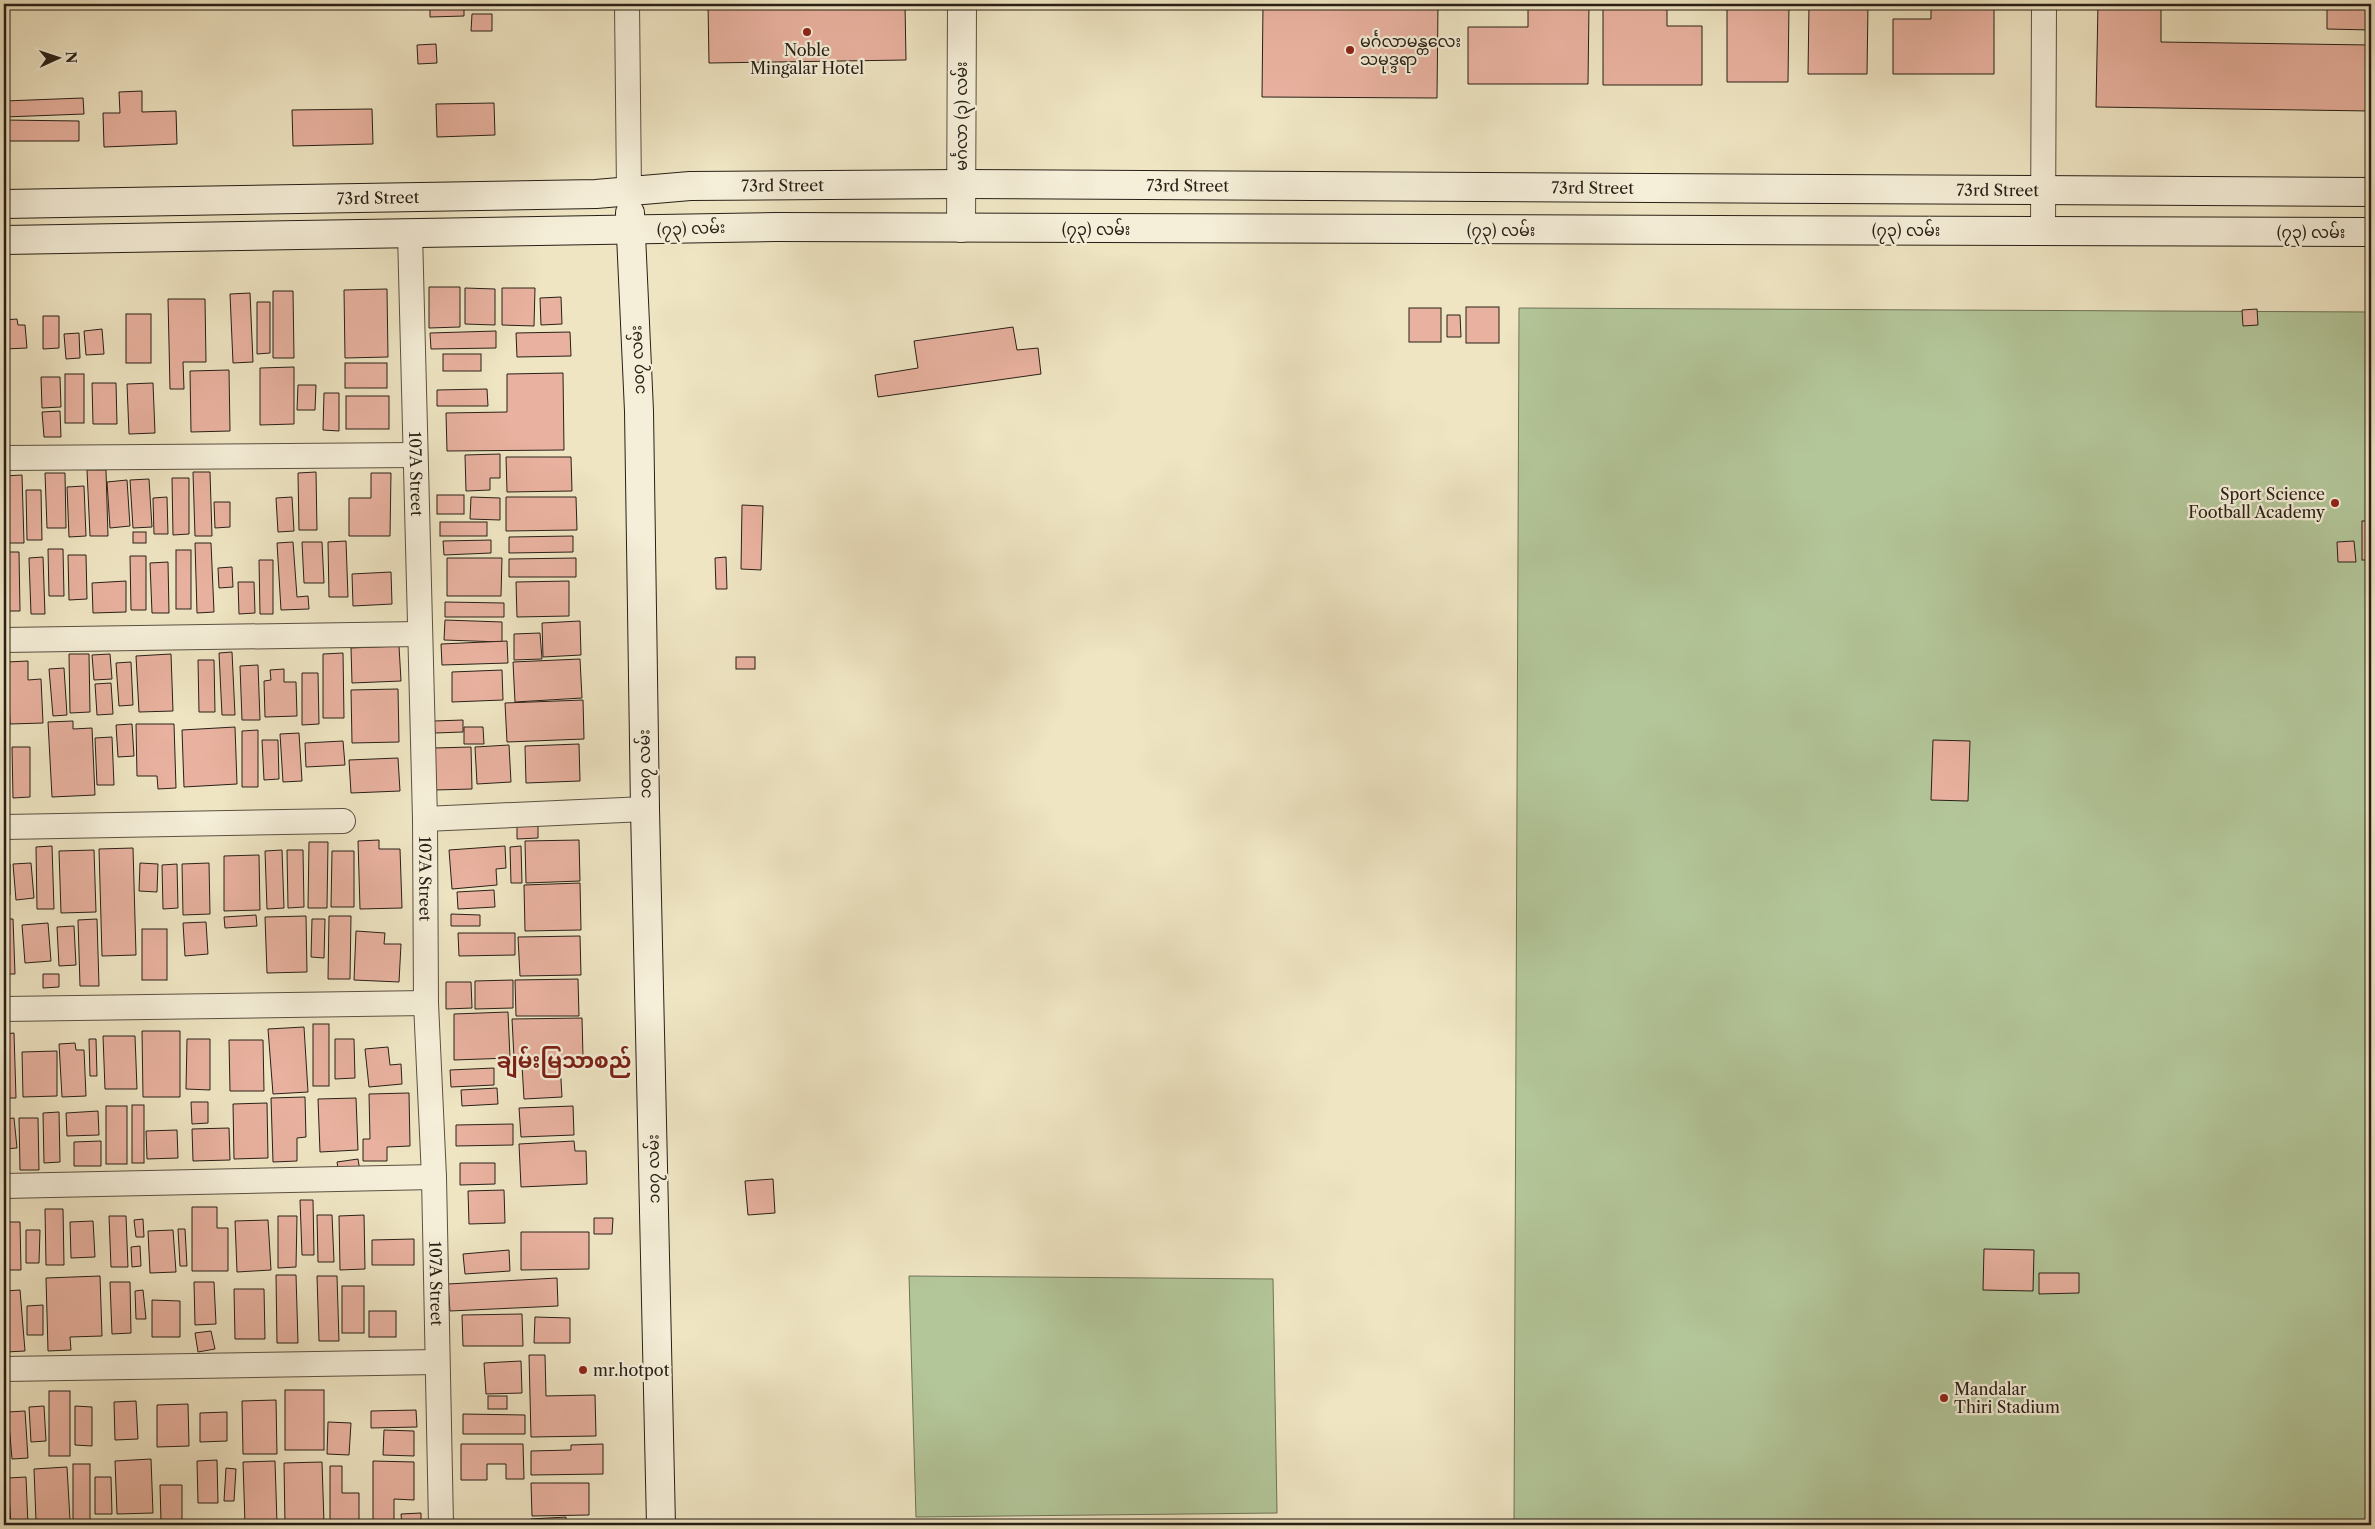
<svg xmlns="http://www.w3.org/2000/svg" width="2375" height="1529" viewBox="0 0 2375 1529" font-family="'Libre Caslon Text','Noto Sans Myanmar',serif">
<rect width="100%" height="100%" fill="#efe5c3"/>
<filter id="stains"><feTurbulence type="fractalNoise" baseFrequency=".004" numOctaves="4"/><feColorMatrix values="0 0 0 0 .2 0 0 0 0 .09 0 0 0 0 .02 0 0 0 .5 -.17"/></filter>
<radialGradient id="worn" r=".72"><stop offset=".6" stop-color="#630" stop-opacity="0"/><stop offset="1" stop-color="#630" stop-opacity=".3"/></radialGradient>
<g fill="#b3c699" stroke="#6e7358">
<path d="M1519 308 2371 312V1525H1514Z"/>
<path d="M909 1276 1273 1279 1277 1513 916 1517Z"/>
</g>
<g fill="#e9b2a0" stroke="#282017">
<path d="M430 4H464V16L430 17Z"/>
<path d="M708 4H905L906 60 709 63Z"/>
<path d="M1263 4H1438L1437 98 1262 97Z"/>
<path d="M1528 4H1589L1588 84H1468V27H1528Z"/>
<path d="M1603 4H1667V26H1702V85H1603Z"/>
<path d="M1727 4H1789L1788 82H1727Z"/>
<path d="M1809 4H1868L1867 74H1808Z"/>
<path d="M1931 4H1994V74H1893V19H1931Z"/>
<path d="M2098 4H2161V42L2371 45V111L2096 107Z"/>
<path d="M2327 4H2371V30L2327 29Z"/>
<path d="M472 14H492V31H471Z"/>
<path d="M436 44 437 63 418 64 417 45Z"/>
<path d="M142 91V112L176 111 177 144 104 147 103 113H120L119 92Z"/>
<path d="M83 98 84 114 4 117V101Z"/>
<path d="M494 103 495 135 437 137 436 104Z"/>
<path d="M372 109 373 144 293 146 292 110Z"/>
<path d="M4 120 79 121V141H4Z"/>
<path d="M429 287H460V327L429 328Z"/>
<path d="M465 288 495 289V325L465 324Z"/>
<path d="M502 288H535L534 326 502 325Z"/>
<path d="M387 289 388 357 345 358 344 290Z"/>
<path d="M273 291H293L294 358H273Z"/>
<path d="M250 293 253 362 233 363 230 294Z"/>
<path d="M561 297 562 324 541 325 540 298Z"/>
<path d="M168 299H205L206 362H183L184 389H170Z"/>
<path d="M257 302H270V353L257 354Z"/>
<rect x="1466" y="307" width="33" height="36"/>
<rect x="1409" y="308" width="32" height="34"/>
<path d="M2257 309 2258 325 2243 326 2242 310Z"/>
<rect x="126" y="314" width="25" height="49"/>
<path d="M1447 315H1460L1461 337H1447Z"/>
<path d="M43 316H59V348L43 349Z"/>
<path d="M17 319 18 325H25L27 348 5 349 4 320Z"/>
<path d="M1013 327 1017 350 1038 348 1041 374 878 397 875 375 918 368 914 341Z"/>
<path d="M102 329 104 354 86 355 84 331Z"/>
<path d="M496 331V348L431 349 430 333Z"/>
<path d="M570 332 571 356 517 357 516 333Z"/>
<path d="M79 333 80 358 66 359 64 334Z"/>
<rect x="443" y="354" width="38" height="17"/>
<rect x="345" y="363" width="42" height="25"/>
<path d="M294 367V424L260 425V368Z"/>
<path d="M229 370 230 431 191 432 190 371Z"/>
<path d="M563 373 564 450 447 451 446 413 507 412V374Z"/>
<rect x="65" y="374" width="19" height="49"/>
<path d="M41 377H60L61 407 42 408Z"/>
<path d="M92 383H116L117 424H93Z"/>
<path d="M153 383 155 433 129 434 127 384Z"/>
<path d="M298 385H316L315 410H297Z"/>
<path d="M487 389 488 406H437V390Z"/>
<path d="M324 393H339V431L323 430Z"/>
<rect x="2369" y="395" width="2" height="115"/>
<rect x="346" y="396" width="43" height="33"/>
<path d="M60 411 61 437H44L42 412Z"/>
<path d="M500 454V478H490V490L466 491 465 455Z"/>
<path d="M506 457H571L572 491 507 492Z"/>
<path d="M87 470H106L108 536H90Z"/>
<path d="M193 472H210L212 536H195Z"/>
<path d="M316 472 317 530H299L298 473Z"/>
<path d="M45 473H65L66 528H47Z"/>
<path d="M371 473H391L390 536H349V498H371Z"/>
<path d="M22 475 24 543H4V476Z"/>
<path d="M172 478H189V534L173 535Z"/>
<path d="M149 479 152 527 133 528 130 480Z"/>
<path d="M127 480 130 526 110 528 107 482Z"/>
<path d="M84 486 86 536 69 537 67 487Z"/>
<path d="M26 490H41L42 540H27Z"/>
<rect x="437" y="495" width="27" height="19"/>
<path d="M167 497 168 534H154L153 498Z"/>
<path d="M292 497 294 531 278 532 276 498Z"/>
<path d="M471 497 500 498V520L470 519Z"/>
<path d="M506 497H576L577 530 506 531Z"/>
<path d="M214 502H230V527L215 528Z"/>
<path d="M742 505 763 506 761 570 741 569Z"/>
<rect x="2362" y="521" width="9" height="39"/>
<rect x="440" y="522" width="47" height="14"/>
<rect x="133" y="532" width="13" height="11"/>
<path d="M573 536V552L509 553V537Z"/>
<path d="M491 540V553L444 555 443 541Z"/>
<path d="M346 541 348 597H329L328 542Z"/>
<path d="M2354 541 2356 562H2338L2337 542Z"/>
<path d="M293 542 297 597 308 596 309 609 281 610 277 543Z"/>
<path d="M302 542H322L324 583H304Z"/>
<path d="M195 543H211L214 612 197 613Z"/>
<path d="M48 549H63L64 596H49Z"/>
<rect x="176" y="550" width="15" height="59"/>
<path d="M8 552H19L20 611H9Z"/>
<path d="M68 555H86L87 599 69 600Z"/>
<path d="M130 556H146V610H131Z"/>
<path d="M43 557 45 614H31L29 558Z"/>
<path d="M726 557 727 589H716L715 558Z"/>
<path d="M447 558H502L501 596H447Z"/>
<path d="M576 558V577H509V559Z"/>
<path d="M259 560H273V614H260Z"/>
<path d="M168 562 169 613H152L150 563Z"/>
<path d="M232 567 233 587 219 588 218 568Z"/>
<path d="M391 572 392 604 353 606 352 574Z"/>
<path d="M126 581V612L93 613 92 583Z"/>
<path d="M569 581V616L517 617 516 582Z"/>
<path d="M238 582H254L255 613 239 614Z"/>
<path d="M445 602 504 603V617H445Z"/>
<path d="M445 620 502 622V642L444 640Z"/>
<path d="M580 621 581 655 543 657 542 623Z"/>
<path d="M540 633 542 659 514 660V634Z"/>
<path d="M507 641 508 663 442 665 441 644Z"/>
<path d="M399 646 401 681 352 683 351 648Z"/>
<path d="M232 652 235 715H222L219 653Z"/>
<path d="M343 653 344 718H323V654Z"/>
<path d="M69 654H89L90 712 70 713Z"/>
<path d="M110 654 112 679 94 680 92 655Z"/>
<path d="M171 654 173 711 139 712 136 656Z"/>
<rect x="736" y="657" width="19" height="12"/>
<path d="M580 659 582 698 515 702 513 662Z"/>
<path d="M198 660H214L215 712H199Z"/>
<path d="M28 661V680L41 679 43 723 10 724 7 662Z"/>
<path d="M131 662 133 705 119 706 116 663Z"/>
<path d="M258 665 260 720H242L240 666Z"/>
<path d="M64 668 67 715 53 716 49 669Z"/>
<path d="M284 669V682H296L297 716 265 717 264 681 271 680 270 670Z"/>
<path d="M502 670 503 700 452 702V672Z"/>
<path d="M302 673H318L319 724 302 725Z"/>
<path d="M111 683 113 714 97 715 95 684Z"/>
<path d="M398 689 399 742 352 743 351 690Z"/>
<path d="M583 700 584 739 507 742 505 703Z"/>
<path d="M463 720V732L435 733 434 721Z"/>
<path d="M73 721V729L92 728 95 795 52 797 48 722Z"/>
<path d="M132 724 134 756 118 757 116 725Z"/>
<path d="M136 724H174L176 788 158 789 157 776H137Z"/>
<path d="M235 727 237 784 184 787 182 730Z"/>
<path d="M464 727H483L484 744H464Z"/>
<path d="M258 730V787H242V731Z"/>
<path d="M299 733 302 781 283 782 280 734Z"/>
<path d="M112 737 114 785H97L95 738Z"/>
<rect x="4" y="740" width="1" height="55"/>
<path d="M262 740H278L279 779 264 780Z"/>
<path d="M1933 740 1970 741 1968 801 1931 800Z"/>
<path d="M343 741 345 765 306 767 305 743Z"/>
<path d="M579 744 580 781 526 783 525 746Z"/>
<path d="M509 745 511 782 477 784 475 747Z"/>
<path d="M12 747H30V797L13 798Z"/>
<path d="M471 747 472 789 435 790 434 748Z"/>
<path d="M398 758 400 791 351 793 349 760Z"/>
<path d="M538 824V838L517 839V825Z"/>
<path d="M379 840V849H400L402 908 360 909 358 841Z"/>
<path d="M579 840 580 881 526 883 525 841Z"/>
<path d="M309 842H328L327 908H308Z"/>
<path d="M52 846 54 909H37L36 847Z"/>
<path d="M505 846 506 868 496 869 497 885 452 889 449 850Z"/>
<path d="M521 846 522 883H511L510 847Z"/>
<path d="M133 848 136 955 102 956 99 849Z"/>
<path d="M94 850 96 912 61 913 59 851Z"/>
<path d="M282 850 284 908 267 909 265 851Z"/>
<path d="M287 850H303L304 907 288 908Z"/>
<path d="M332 851H354V907H331Z"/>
<path d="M259 855 260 910 224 911V856Z"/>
<path d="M31 863 34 898 16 900 13 864Z"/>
<path d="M140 863 158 864 157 892 139 891Z"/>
<path d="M209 863 210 914 183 915 182 864Z"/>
<path d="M4 864H10V895L4 896Z"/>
<path d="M177 864 178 908 163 909 162 865Z"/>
<path d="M580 883 581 930 525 931 524 885Z"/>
<path d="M494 890 495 907 458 909 457 892Z"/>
<path d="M451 914 480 915V926H451Z"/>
<path d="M256 915 257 926 225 928 224 917Z"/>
<path d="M306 916 307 972 267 973 265 917Z"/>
<path d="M329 916H351L350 979H328Z"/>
<path d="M4 919H13L15 974H4Z"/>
<path d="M97 919 99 986H80L78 920Z"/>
<path d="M312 919H325L324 958 311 957Z"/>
<path d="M206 922 208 954 185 956 183 923Z"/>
<path d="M48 923 51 961 25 963 22 925Z"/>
<path d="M74 926 76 965 59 966 57 927Z"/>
<rect x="142" y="929" width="25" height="51"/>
<path d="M356 931 385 933 384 944H401L399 982 354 980Z"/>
<path d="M458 933H515V955L459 956Z"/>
<path d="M580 936 581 975 520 976 518 937Z"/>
<path d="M43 974H59V987L43 988Z"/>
<path d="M578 979 579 1016H516L515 980Z"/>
<path d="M513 980V1008L475 1009V981Z"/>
<path d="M446 982H471L472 1008 446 1009Z"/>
<path d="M508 1012 510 1058 454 1060V1014Z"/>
<path d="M582 1018 583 1057 514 1058 512 1019Z"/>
<rect x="313" y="1024" width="16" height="62"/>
<path d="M304 1027 308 1092 273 1094 268 1029Z"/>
<path d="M142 1031H180V1097H143Z"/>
<path d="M14 1033 16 1098H4V1034Z"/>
<path d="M103 1036H135L137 1089H105Z"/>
<path d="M89 1039H96L97 1076H90Z"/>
<path d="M187 1039H210V1090L186 1089Z"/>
<path d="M335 1039H354L355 1078 335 1079Z"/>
<path d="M229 1040H263L264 1091H230Z"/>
<path d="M75 1043 76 1050H84L86 1096 62 1097 59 1044Z"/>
<path d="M388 1047 390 1065 401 1064 402 1084 369 1087 365 1049Z"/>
<path d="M57 1051V1096L23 1097 22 1052Z"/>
<path d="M560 1063 562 1097 524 1099 522 1065Z"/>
<path d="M494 1068V1085L451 1087 450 1070Z"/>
<path d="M497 1088 498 1104 462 1106 461 1090Z"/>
<path d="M409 1093 410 1146 387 1147V1161H363V1139H370L369 1094Z"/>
<path d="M305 1097 306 1137 297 1138V1161L273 1162 271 1098Z"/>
<path d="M356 1098 358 1150 320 1152 318 1099Z"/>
<path d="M191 1102H208V1123L192 1124Z"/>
<path d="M267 1103 268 1158 234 1159 233 1104Z"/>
<rect x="132" y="1105" width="12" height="58"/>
<rect x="106" y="1106" width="21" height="58"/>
<path d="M573 1106 574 1135 521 1137 519 1108Z"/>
<path d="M98 1111 99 1135 67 1136 66 1113Z"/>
<path d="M59 1112 60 1162 44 1163 43 1113Z"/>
<path d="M14 1118 17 1148 4 1149V1119Z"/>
<path d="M19 1118H38L39 1170H20Z"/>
<path d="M513 1124V1145L456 1146V1125Z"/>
<path d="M229 1128 230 1160 193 1161 192 1129Z"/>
<path d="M177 1130 178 1158 147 1159 146 1131Z"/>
<path d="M101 1141V1166H74V1142Z"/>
<path d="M574 1141 575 1151H586L587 1184 521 1187 519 1144Z"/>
<path d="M358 1159 360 1171 339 1174 337 1162Z"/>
<path d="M460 1163H495V1184L460 1185Z"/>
<path d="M773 1179 775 1213 748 1215 745 1181Z"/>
<path d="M504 1190 505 1223 469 1224 468 1191Z"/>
<path d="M300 1200H313L314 1255H302Z"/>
<path d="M192 1207H217V1228H228V1271H192Z"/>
<path d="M45 1209H63L64 1265H46Z"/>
<path d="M317 1215H332L334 1262H318Z"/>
<path d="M364 1215 365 1269 340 1270 339 1216Z"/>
<path d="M109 1216H126L128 1267H111Z"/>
<path d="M278 1216H297L296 1267 278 1268Z"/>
<path d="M594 1218H613L612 1234H594Z"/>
<path d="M143 1219 144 1237H136L134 1220Z"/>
<path d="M268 1220 271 1270 237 1272 235 1221Z"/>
<path d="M93 1221 95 1257 71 1258 70 1222Z"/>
<path d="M4 1222H20L21 1270H4Z"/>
<path d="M178 1229H185L187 1266H180Z"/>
<path d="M26 1230H40L39 1263H26Z"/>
<path d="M173 1230 176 1272 150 1273 148 1231Z"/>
<path d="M521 1232H589V1269L521 1270Z"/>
<path d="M414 1239V1265H372V1240Z"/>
<path d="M140 1246 141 1266 132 1267 131 1247Z"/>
<path d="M1984 1249 2034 1250 2033 1291 1983 1290Z"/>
<path d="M509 1250 510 1271 465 1274 463 1254Z"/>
<path d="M2039 1273H2079V1293L2039 1294Z"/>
<path d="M276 1275H296L298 1343H277Z"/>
<path d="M100 1276 102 1336 70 1337 71 1350 48 1351 46 1278Z"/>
<path d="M317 1276H337L339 1341H319Z"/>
<path d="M557 1278 558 1306 450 1311 448 1284Z"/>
<path d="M110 1282H130L131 1333 112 1334Z"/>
<path d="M194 1282H214L216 1324 195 1325Z"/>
<rect x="342" y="1286" width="22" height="47"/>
<path d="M234 1289H264L265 1339H235Z"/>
<path d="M20 1290 25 1351 6 1352 4 1291Z"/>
<path d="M143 1290 146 1319H136L135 1291Z"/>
<path d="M152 1300 180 1301V1337H152Z"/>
<path d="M43 1305V1335H27V1306Z"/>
<rect x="369" y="1311" width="27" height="26"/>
<path d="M522 1314 523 1346H463L462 1315Z"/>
<path d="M535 1317 570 1318V1343H534Z"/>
<path d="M211 1331 215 1349 198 1352 195 1333Z"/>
<path d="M529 1355H545L546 1396 595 1395 596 1436 531 1437Z"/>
<path d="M521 1361 522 1393 486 1394 484 1363Z"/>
<rect x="285" y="1390" width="39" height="60"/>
<rect x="49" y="1391" width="21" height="65"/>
<rect x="488" y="1396" width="19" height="13"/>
<path d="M276 1400 277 1454H243L242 1401Z"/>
<path d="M136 1401 138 1439 115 1440 114 1402Z"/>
<path d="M188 1404 189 1446 157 1447V1405Z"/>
<path d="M44 1406 46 1441 31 1442 29 1407Z"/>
<path d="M75 1406 92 1407V1446L75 1445Z"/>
<path d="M416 1410 417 1427 371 1428V1411Z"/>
<path d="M25 1411 28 1458 12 1459 8 1412Z"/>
<path d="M227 1412V1441L200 1442V1413Z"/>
<path d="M463 1414 525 1415V1434H463Z"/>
<path d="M328 1422 351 1423 349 1455 327 1454Z"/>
<path d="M384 1430 414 1431V1456L383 1455Z"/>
<path d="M461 1444H523L524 1479H506V1464H487V1480H461Z"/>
<path d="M603 1444V1474L531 1475V1451L571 1450V1445Z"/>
<path d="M5 1449 6 1465H4V1450Z"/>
<path d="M151 1459 153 1513 117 1514 115 1461Z"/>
<path d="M217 1460 218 1503H198L197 1461Z"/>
<path d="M275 1461 277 1523 245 1524 243 1462Z"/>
<path d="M373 1461 414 1462V1500L394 1499V1524L373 1523Z"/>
<path d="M322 1462 324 1524 285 1525 284 1463Z"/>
<rect x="73" y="1464" width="17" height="61"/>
<path d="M330 1466H342V1493H359V1525H330Z"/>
<path d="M67 1467 70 1520 36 1521 34 1469Z"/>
<path d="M226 1468 236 1469 234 1501H224Z"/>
<path d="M26 1477 28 1525H11L8 1478Z"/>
<path d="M95 1477H111L112 1514H95Z"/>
<path d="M531 1483H589V1515L532 1516Z"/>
<path d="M160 1485H182V1522H161Z"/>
<path d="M421 1513V1525H402L401 1514Z"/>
<path d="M566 1517V1525H531V1519Z"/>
</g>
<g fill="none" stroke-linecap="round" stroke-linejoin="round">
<defs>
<g id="minor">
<path d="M627 4 629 191"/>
<path d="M2043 230 2044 4"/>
<path id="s1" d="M410 233 425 819 426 1003 434 1177 441 1525"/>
<path d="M4 458 415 455"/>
<path d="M4 640 420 634"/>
<path d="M425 819 645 809"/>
<path d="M4 827 343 821"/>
<path d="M4 1009 426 1003"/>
<path d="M4 1186 434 1177"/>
<path d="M4 1369 437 1362"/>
</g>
<path id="tertiary" d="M961 228 962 4"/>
<g id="secondary">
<path id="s2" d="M4 204 596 194 690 186 961 184 2371 192"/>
<path d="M630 213 639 411 645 809 661 1525"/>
<path d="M4 240 776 227 2371 232"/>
</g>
</defs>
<use href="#minor" stroke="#5a5142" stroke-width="26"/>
<use href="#tertiary" stroke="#5a5142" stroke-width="30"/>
<use href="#secondary" stroke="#282017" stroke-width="30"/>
<use href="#minor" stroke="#f5eed8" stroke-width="24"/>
<use href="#tertiary" stroke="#f5eed8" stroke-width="28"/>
<use href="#secondary" stroke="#f5eed8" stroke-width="28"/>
</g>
<g fill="#8f2418" stroke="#f5eed8" stroke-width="2">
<circle cx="807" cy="32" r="5"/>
<circle cx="1350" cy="50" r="5"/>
<circle cx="2335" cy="503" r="5"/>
<circle cx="583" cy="1370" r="5"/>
<circle cx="1944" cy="1398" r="5"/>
</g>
<g text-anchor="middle" stroke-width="4.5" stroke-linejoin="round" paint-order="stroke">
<g font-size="16" fill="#282017" stroke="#f5eed8" text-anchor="start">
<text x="1360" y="47">မင်္ဂလာမန္တလေး<tspan x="1360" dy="18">သမုဒ္ဒရာ</tspan></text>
<text x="807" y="56" text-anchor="middle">Noble<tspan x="807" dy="18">Mingalar Hotel</tspan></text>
<text x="2325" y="500" text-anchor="end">Sport Science<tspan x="2325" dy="18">Football Academy</tspan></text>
<text x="593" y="1376">mr.hotpot</text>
<text x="1954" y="1395">Mandalar<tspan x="1954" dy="18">Thiri Stadium</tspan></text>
</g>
<g font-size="16" fill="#282017" stroke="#f5eed8">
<text transform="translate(961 116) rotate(-90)" y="6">မင်္ဂလာ (၃) လမ်း</text>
<text dy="6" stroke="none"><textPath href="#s2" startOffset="779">73rd Street</textPath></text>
<text dy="6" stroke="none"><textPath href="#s2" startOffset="1184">73rd Street</textPath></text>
<text dy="6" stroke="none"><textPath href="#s2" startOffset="1589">73rd Street</textPath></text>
<text dy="6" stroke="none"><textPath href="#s2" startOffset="1994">73rd Street</textPath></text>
<text dy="6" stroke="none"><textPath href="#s2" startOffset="374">73rd Street</textPath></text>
<text transform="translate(691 228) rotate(-2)" y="6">(၇၃) လမ်း</text>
<text x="1096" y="235">(၇၃) လမ်း</text>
<text x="1501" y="236">(၇၃) လမ်း</text>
<text x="1906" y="236">(၇၃) လမ်း</text>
<text x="2311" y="238">(၇၃) လမ်း</text>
<text transform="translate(637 360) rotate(-93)" y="6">၁၀၇ လမ်း</text>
<text dy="6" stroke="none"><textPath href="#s1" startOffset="241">107A Street</textPath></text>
<text transform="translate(644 764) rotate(-91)" y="6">၁၀၇ လမ်း</text>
<text dy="6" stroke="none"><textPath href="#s1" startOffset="646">107A Street</textPath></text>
<text transform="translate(653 1169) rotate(-91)" y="6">၁၀၇ လမ်း</text>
<text dy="6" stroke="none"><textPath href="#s1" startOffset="1051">107A Street</textPath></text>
</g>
<g font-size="21" font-weight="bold" fill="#7a1f14" stroke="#f5eed8">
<text x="564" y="1068">ချမ်းမြသာစည်</text>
</g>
</g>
<rect width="2375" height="1529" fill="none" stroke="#efe5c3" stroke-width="20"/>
<rect x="5" y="5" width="2365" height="1519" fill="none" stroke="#282017" stroke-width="2.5"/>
<rect x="10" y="10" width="2355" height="1509" fill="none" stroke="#282017"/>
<g transform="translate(58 58) rotate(87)" stroke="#f5eed8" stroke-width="4" paint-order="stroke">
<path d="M0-4L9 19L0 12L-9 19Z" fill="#282017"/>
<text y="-8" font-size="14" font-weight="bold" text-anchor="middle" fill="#282017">N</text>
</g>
<rect width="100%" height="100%" filter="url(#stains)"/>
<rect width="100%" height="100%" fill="url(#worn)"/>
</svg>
